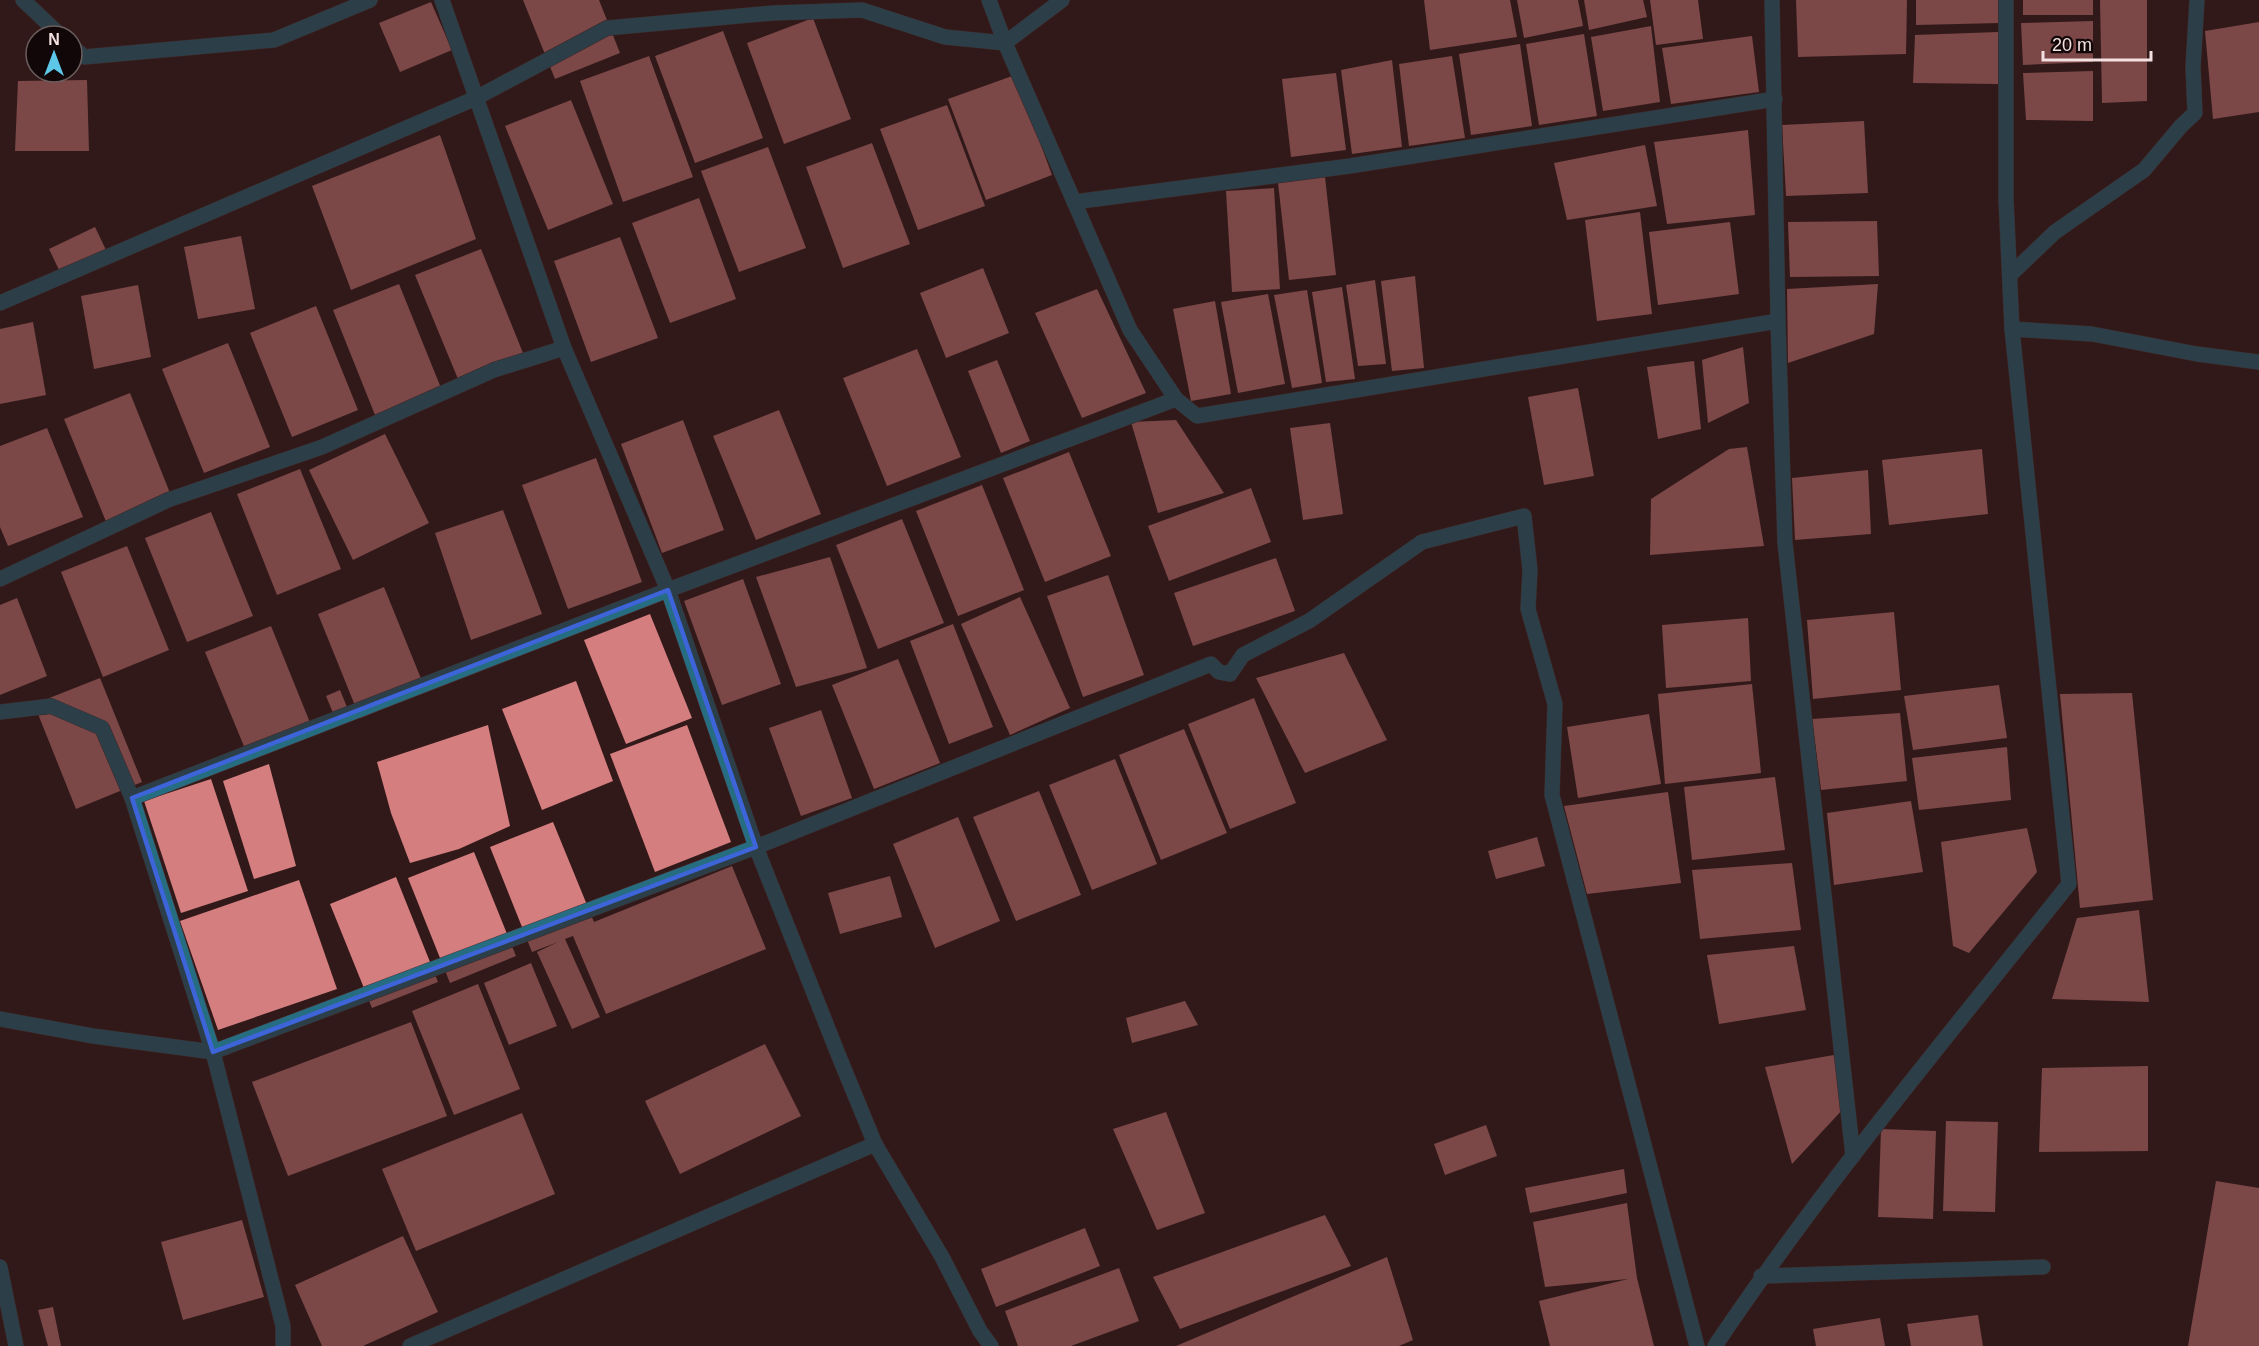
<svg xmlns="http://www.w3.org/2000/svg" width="2259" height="1346" viewBox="0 0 2259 1346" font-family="Helvetica,sans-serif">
<rect width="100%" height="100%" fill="#321919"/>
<g fill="#d57e7f">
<path d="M523 0H599L620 53 555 79Z"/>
<path d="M1424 0H1510L1517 37 1430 50Z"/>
<path d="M1517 0H1578L1583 26 1524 38Z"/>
<path d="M1584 0H1643L1647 17 1589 30Z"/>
<path d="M1650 0H1698L1703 39 1656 45Z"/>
<path d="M1796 0H1907L1906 54 1798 57Z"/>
<path d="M1916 0H1999L2000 23 1916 25Z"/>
<rect x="2023" y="0" width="70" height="15"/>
<path d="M2100 0H2147V101L2102 103Z"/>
<path d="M431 2 452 50 400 72 379 23Z"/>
<path d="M813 18 851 119 784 144 747 43Z"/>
<path d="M2093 21V62L2023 65 2021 23Z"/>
<path d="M2259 22V112L2213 119 2205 31Z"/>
<path d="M1651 26 1660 102 1603 111 1591 37Z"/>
<path d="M723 31 763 138 695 163 655 56Z"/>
<path d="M1998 32V84L1913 83 1915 35Z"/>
<path d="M1584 34 1597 116 1539 125 1526 44Z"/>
<path d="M1752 36 1759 92 1671 104 1662 48Z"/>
<path d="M1520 44 1532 126 1471 135 1459 54Z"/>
<path d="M649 56 693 177 623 202 580 81Z"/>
<path d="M1452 56 1465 138 1409 146 1399 64Z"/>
<path d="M1392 60 1402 147 1352 154 1341 70Z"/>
<path d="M2093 71V121L2026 120 2023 73Z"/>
<path d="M1336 73 1346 150 1291 157 1282 79Z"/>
<path d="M1015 75 1052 175 986 200 948 99Z"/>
<path d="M87 80 89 151H15L18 81Z"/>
<path d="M571 100 613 204 548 230 505 126Z"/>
<path d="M947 105 985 206 918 230 880 129Z"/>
<path d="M1864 121 1868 193 1786 196 1782 125Z"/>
<path d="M1748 130 1755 215 1667 224 1654 142Z"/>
<path d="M440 135 476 239 351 290 312 186Z"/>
<path d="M872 143 910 244 843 268 806 167Z"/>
<path d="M1645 145 1657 206 1567 220 1554 163Z"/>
<path d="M768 147 806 248 739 272 701 171Z"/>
<path d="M1325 177 1336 275 1289 280 1278 183Z"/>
<path d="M1274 188 1280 289 1232 292 1226 191Z"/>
<path d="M699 198 736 299 670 323 632 223Z"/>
<path d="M1640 212 1652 314 1597 321 1585 220Z"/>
<path d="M1877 221 1879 276 1790 277 1788 222Z"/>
<path d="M1730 222 1739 294 1658 305 1649 232Z"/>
<path d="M95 227 106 250 60 272 49 249Z"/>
<path d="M241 236 255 309 198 319 184 247Z"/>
<path d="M620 237 658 338 591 362 554 261Z"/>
<path d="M481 249 523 353 458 379 415 275Z"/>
<path d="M983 268 1009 333 946 358 920 293Z"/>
<path d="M1415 276 1424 368 1392 371 1381 281Z"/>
<path d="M1375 280 1386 364 1358 366 1346 285Z"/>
<path d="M399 284 441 388 375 415 333 310Z"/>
<path d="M1878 284 1874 334 1788 363 1787 289Z"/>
<path d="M138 285 151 357 94 369 81 296Z"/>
<path d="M1342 287 1355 379 1326 382 1312 292Z"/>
<path d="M1097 289 1146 393 1082 418 1035 313Z"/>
<path d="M1307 290 1322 383 1292 388 1274 295Z"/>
<path d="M1268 294 1285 384 1238 393 1221 302Z"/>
<path d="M1215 301 1231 394 1191 401 1173 309Z"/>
<path d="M316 306 358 410 292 437 250 333Z"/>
<path d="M33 322 46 395 0 404V329Z"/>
<path d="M228 343 270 447 204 473 162 369Z"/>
<path d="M1743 347 1749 403 1708 423 1702 360Z"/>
<path d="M917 349 961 457 887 486 843 378Z"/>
<path d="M997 360 1030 441 1001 453 968 371Z"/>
<path d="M1694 361 1701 429 1658 439 1647 367Z"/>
<path d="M1578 388 1594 476 1544 485 1528 397Z"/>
<path d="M130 393 172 498 107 524 64 419Z"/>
<path d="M779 410 821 514 756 540 713 436Z"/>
<path d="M683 420 724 530 662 553 621 444Z"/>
<path d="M1176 420 1224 493 1158 513 1131 422Z"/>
<path d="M1330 423 1343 514 1303 520 1290 428Z"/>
<path d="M47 428 83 517 8 546 0 527V446Z"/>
<path d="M385 434 429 523 353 560 309 470Z"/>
<path d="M1747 447 1764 546 1650 555 1651 499 1729 449Z"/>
<path d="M1982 449 1988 514 1889 525 1882 460Z"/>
<path d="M1069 452 1111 556 1045 582 1003 478Z"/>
<path d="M596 458 642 582 568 609 522 485Z"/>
<path d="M300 469 341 569 277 595 237 494Z"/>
<path d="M1868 470 1871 534 1795 540 1792 478Z"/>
<path d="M982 485 1024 590 958 616 916 511Z"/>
<path d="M1251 488 1271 542 1169 581 1148 526Z"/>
<path d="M503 510 542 614 471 640 435 533Z"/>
<path d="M211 512 253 616 187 642 145 538Z"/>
<path d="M902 519 944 623 878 649 836 545Z"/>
<path d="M127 546 169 650 103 677 61 572Z"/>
<path d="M830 557 867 668 796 687 756 577Z"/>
<path d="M1276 558 1295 611 1193 646 1174 593Z"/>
<path d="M1108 575 1144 675 1083 697 1047 596Z"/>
<path d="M743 579 781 684 722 705 684 601Z"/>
<path d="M384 587 426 691 360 718 318 614Z"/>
<path d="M1020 597 1070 708 1010 735 961 624Z"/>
<path d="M17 598 47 676 0 695V605Z"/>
<path d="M1894 612 1901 690 1813 699 1807 620Z"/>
<path d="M650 614 692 718 626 744 584 640Z"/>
<path d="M1748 618 1751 681 1666 688 1662 625Z"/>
<path d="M953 624 993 727 949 744 910 641Z"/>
<path d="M271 626 313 730 248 756 205 652Z"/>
<path d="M1344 653 1387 740 1305 773 1256 678Z"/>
<path d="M898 659 940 763 874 789 832 685Z"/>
<path d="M100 678 142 782 76 809 34 704Z"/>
<path d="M576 681 613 781 542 810 502 709Z"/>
<path d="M1752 684 1761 773 1665 784 1658 694Z"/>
<path d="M1999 685 2007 738 1913 750 1904 696Z"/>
<path d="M340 690 347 707 333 713 326 696Z"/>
<path d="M2132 693 2153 900 2080 908 2060 694Z"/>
<path d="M1254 698 1296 803 1230 829 1188 724Z"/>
<path d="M821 710 852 798 801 816 769 728Z"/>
<path d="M1900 713 1907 781 1821 790 1812 719Z"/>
<path d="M1649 714 1661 784 1578 798 1567 727Z"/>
<path d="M488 725 510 826 459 849 410 863 391 813 377 762Z"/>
<path d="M687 725 731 842 655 872 610 754Z"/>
<path d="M1184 729 1227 833 1161 860 1119 755Z"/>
<path d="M2007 747 2011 800 1919 810 1912 758Z"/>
<path d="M1115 759 1157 864 1092 890 1049 785Z"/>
<path d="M269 764 296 866 254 879 223 781Z"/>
<path d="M1775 777 1785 850 1692 860 1684 787Z"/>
<path d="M211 779 248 891 181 913 144 801Z"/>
<path d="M1039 791 1081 895 1016 921 973 817Z"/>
<path d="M1668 792 1681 883 1587 894 1564 806Z"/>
<path d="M1911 801 1923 872 1834 885 1827 813Z"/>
<path d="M958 817 1000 921 935 948 893 844Z"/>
<path d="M553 822 594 922 732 866 766 949 606 1014 573 936 565 939 600 1017 572 1029 537 952 558 942 532 952 490 847Z"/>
<path d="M2027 828 2037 872 1969 953 1953 946 1941 842Z"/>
<path d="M1537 837 1545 866 1496 879 1488 851Z"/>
<path d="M474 852 516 956 450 983 408 878Z"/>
<path d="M1792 863 1801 930 1700 939 1692 870Z"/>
<path d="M890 876 902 917 840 934 828 893Z"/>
<path d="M396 877 438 982 372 1008 330 904Z"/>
<path d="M299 880 337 989 218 1030 180 921Z"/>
<path d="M2139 910 2149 1002 2052 999 2077 918Z"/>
<path d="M1794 946 1806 1010 1719 1024 1707 955Z"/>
<path d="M531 963 557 1026 509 1045 484 983Z"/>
<path d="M478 984 520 1089 454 1115 412 1011Z"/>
<path d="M1185 1001 1198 1025 1132 1043 1126 1018Z"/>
<path d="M411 1022 447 1116 288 1176 252 1082Z"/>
<path d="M765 1044 801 1116 680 1174 645 1101Z"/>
<path d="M1834 1055 1844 1108 1792 1164 1765 1067Z"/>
<path d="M2148 1066V1151L2039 1152 2042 1068Z"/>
<path d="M1166 1112 1205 1213 1157 1230 1113 1129Z"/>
<path d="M522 1113 555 1194 416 1251 382 1169Z"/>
<path d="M1946 1121 1998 1122 1995 1212 1943 1211Z"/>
<path d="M1486 1125 1497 1156 1445 1175 1434 1144Z"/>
<path d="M1881 1129 1936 1131 1933 1219 1878 1217Z"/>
<path d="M1624 1169 1627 1193 1530 1213 1525 1188Z"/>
<path d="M2216 1181 2259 1188V1346H2188Z"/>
<path d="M1627 1203 1637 1278 1654 1346H1550L1539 1301 1628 1279 1545 1287 1533 1222Z"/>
<path d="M1325 1215 1351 1266 1180 1329 1153 1277Z"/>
<path d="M242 1220 264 1297 183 1320 161 1242Z"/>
<path d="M1085 1228 1100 1266 996 1307 981 1269Z"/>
<path d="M403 1236 438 1312 363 1346H322L295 1285Z"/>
<path d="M1387 1257 1413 1340 1399 1346H1176Z"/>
<path d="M1119 1268 1139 1321 1071 1346H1018L1005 1311Z"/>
<path d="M53 1307 61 1346H48L38 1310Z"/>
<path d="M1978 1315 1983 1346H1911L1907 1324Z"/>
<path d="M1880 1318 1885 1346H1816L1813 1329Z"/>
</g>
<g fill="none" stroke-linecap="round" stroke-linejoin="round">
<defs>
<g id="minor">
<path d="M23 0 61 36"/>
<path d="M442 0 564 348 668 590 756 847 838 1054 875 1144 942 1257 980 1331 991 1346"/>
<path d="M1062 0 1005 43 1130 330 1176 399"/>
<path d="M1772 0 1778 321 1785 543 1853 1156"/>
<path d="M72 46 84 57 274 40 370 0"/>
<path d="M1074 202 1350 166 1775 99"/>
<path d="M2010 275 2055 232 2144 170 2181 126 2195 113 2193 67 2197 0"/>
<path d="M0 303 476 98 607 28 773 13 862 10 945 37 1005 43 989 0"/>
<path d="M2012 329 2092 334 2197 354 2259 362"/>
<path d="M0 579 168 500 322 447 494 370 564 348"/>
<path d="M0 712 51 706 102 728 132 798 213 1052 93 1036 0 1019"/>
<path d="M132 798 668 590 1176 399 1197 416 1778 321"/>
<path d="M0 1267 16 1346"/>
<path d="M1761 1276 2043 1267"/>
<path d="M283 1346V1326L213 1052 756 847 1211 664 1219 672 1230 674 1243 655 1309 621 1422 542 1524 516 1530 570 1528 609 1555 704 1552 795 1697 1346"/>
<path d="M410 1346 875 1144"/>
<path d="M1715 1346C1823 1185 1948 1036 2069 884L2012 329 2006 199V0"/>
</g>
</defs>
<use href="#minor" stroke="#4d3535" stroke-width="16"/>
<use href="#minor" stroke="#276d81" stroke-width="15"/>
</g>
<path d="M0 0H2259V1346H0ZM668 590 756 847 213 1052 132 798Z" fill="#321919" fill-opacity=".55" fill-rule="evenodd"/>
<path fill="none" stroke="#3d64d9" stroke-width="4.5" stroke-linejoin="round" d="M668 590 756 847 213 1052 132 798Z"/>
<g transform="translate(54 54)"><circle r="28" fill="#120708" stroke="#6c5e5e" stroke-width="1.5"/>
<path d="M0-4.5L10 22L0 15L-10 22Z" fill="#5cc7e7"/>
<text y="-9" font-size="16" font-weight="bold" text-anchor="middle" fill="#f3e0e0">N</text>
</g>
<path d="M2043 51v9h108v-9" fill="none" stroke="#f3e0e0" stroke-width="3"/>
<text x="2052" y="51" font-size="18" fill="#f3e0e0" stroke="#120708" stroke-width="4.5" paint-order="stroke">20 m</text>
</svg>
